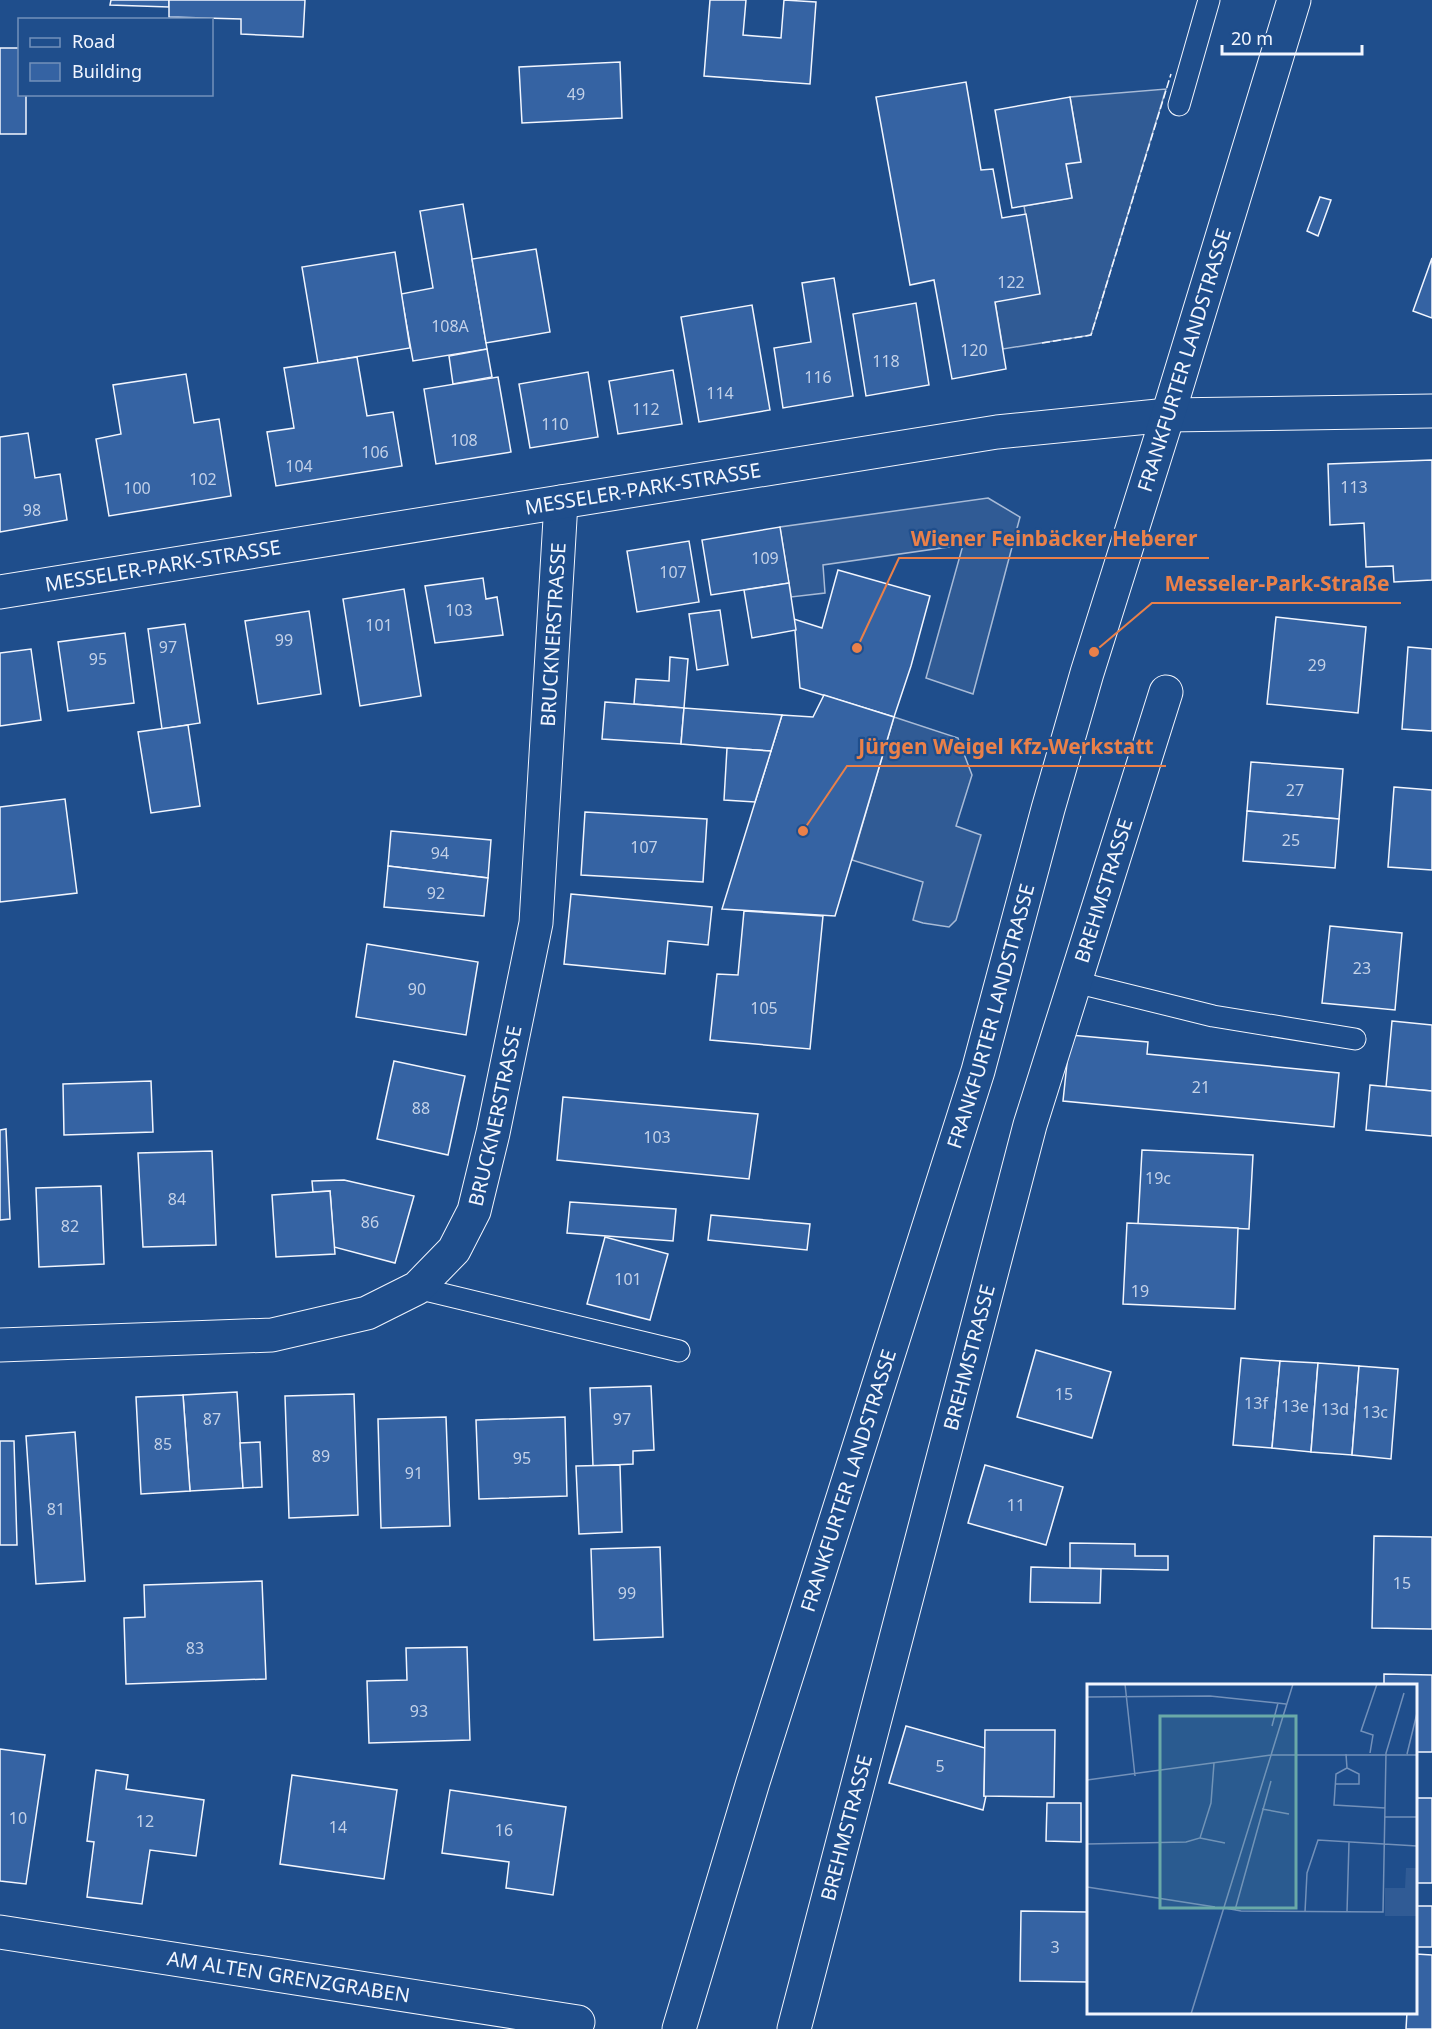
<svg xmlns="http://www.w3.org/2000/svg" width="1432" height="2029" viewBox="0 0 1432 2029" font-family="'Noto Sans',sans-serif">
<rect width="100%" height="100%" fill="#1f4e8c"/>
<g fill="#305b95" stroke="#a8bbd7" stroke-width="1.5">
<path d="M1166 89 1091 335 1003 349 995 302 1039 290 1024 206 1072 198 1066 164 1081 161 1070 97Z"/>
<path d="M988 498 1020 517 973 694 926 678 963 545 823 565 825 593 791 597 780 527Z"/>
<path d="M894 717 958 738 972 775 956 826 981 835 956 920 949 927 923 923 913 920 923 882 852 860Z"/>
</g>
<g fill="#3563a3" stroke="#f2f6ff" stroke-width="1.5">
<path d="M111 0H169V7L110 5Z"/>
<path d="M169 0H305L303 37 241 34V19L169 17Z"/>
<path d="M710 0H746L743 35 781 38 784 0 816 2 810 84 704 76Z"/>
<path d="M0 48H20V94H26V134H0Z"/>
<path d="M620 62 622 118 522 123 519 67Z"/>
<path d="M966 82 981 170 993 169 1002 218 1026 214 1040 294 995 302 1006 369 952 379 934 280 910 285 876 97Z"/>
<path d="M1070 97 1081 162 1066 164 1072 198 1012 208 995 110Z"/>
<path d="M1320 197 1331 200 1318 236 1307 231Z"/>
<path d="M463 204 487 349 413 361 401 294 433 288 420 211Z"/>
<path d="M536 249 550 332 486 343 472 259Z"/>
<path d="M395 252 410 348 318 363 302 267Z"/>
<path d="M1432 258V318L1413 311Z"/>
<path d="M834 278 853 396 783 408 774 348 811 342 802 283Z"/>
<path d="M916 303 929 385 866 396 853 314Z"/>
<path d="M752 305 770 410 699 422 681 317Z"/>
<path d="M487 349 492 377 453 384 449 356Z"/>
<path d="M357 357 367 416 393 412 402 466 276 486 267 432 294 428 284 368Z"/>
<path d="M673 370 682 424 618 434 609 381Z"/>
<path d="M588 372 598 437 530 448 519 384Z"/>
<path d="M186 374 194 423 219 419 231 496 109 516 96 439 121 434 113 385Z"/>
<path d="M498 377 511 452 436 464 424 389Z"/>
<path d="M28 433 35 478 60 474 67 520 0 532V437Z"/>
<path d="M1432 460V580L1394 582 1393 566 1366 567 1364 523 1330 525 1328 464Z"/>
<path d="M780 527 789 583 711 595 702 540Z"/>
<path d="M689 541 699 602 637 612 627 551Z"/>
<path d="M838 570 930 596 911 666 894 717 800 688 794 619 822 628Z"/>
<path d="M483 578 486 599 497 597 503 635 435 643 425 586Z"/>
<path d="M789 583 796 630 752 638 744 590Z"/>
<path d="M404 589 421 696 360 706 343 599Z"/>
<path d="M720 610 728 665 697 670 689 614Z"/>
<path d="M309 611 321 694 258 704 245 621Z"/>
<path d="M1276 617 1366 627 1358 713 1267 704Z"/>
<path d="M185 624 200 723 162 729 148 629Z"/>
<path d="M125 633 134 703 68 711 58 642Z"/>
<path d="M1408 647 1432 649V731L1402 729Z"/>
<path d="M31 649 41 720 0 726V653Z"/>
<path d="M670 657 688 659 684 708 634 704 636 679 669 681Z"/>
<path d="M824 695 894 717 835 916 722 909 782 715 813 717Z"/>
<path d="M605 702 684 708 681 744 602 739Z"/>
<path d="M684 708 782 715 771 751 727 748 681 744Z"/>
<path d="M188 725 200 806 151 813 138 732Z"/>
<path d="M727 748 771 751 755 802 724 800Z"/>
<path d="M1251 762 1343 769 1339 819 1247 811Z"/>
<path d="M1394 787 1432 790V870L1388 867Z"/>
<path d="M65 799 77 893 0 902V807Z"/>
<path d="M1247 811 1339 819 1335 868 1243 861Z"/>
<path d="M585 812 707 819 703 882 581 875Z"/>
<path d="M391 831 491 840 488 878 388 866Z"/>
<path d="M388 866 488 878 484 916 384 907Z"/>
<path d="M571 894 712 907 708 945 668 941 665 974 564 964Z"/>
<path d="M744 911 823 916 810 1049 710 1040 717 974 738 975Z"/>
<path d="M1330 926 1402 933 1395 1010 1322 1003Z"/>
<path d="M367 944 478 962 466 1035 356 1017Z"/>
<path d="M1392 1021 1432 1025V1091L1386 1087Z"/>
<path d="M1070 1035 1148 1042 1147 1054 1339 1073 1334 1127 1063 1101Z"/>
<path d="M394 1061 465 1076 448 1155 377 1139Z"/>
<path d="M151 1081 153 1132 64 1135 63 1084Z"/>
<path d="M1370 1085 1432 1091V1136L1366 1130Z"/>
<path d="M563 1097 758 1114 749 1179 557 1160Z"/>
<path d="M6 1129 10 1219 0 1220V1130Z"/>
<path d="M1142 1150 1253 1155 1249 1229 1138 1224Z"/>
<path d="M212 1151 216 1245 143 1247 138 1153Z"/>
<path d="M344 1180 414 1196 395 1263 334 1247 330 1191 313 1192 312 1181Z"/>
<path d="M101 1186 104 1264 39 1267 36 1188Z"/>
<path d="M330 1191 335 1254 276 1257 272 1195Z"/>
<path d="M570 1202 676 1209 673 1241 567 1233Z"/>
<path d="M711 1215 810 1224 807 1250 708 1240Z"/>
<path d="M1127 1223 1238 1228 1235 1309 1123 1304Z"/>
<path d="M605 1237 668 1254 650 1320 587 1304Z"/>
<path d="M1036 1350 1111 1372 1092 1438 1017 1417Z"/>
<path d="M1241 1358 1280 1361 1272 1448 1233 1445Z"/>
<path d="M1280 1361 1318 1363 1311 1452 1272 1448Z"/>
<path d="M1318 1363 1359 1366 1352 1455 1311 1452Z"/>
<path d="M1359 1366 1398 1369 1391 1459 1352 1455Z"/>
<path d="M651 1386 654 1450 633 1451V1464L593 1466 590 1388Z"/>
<path d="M237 1392 243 1488 190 1491 183 1395Z"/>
<path d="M354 1394 358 1515 289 1518 285 1396Z"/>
<path d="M183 1395 190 1491 141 1494 136 1397Z"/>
<path d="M446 1417 450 1526 381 1528 378 1419Z"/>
<path d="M565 1417 567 1496 479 1499 476 1420Z"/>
<path d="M75 1432 85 1581 36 1584 26 1436Z"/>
<path d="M0 1441H14L17 1545H0Z"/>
<path d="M260 1442 262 1487 243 1488 240 1443Z"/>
<path d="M620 1465 622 1532 579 1534 576 1466Z"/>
<path d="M985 1465 1063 1487 1046 1545 968 1523Z"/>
<path d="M1374 1536 1432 1537V1629L1372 1628Z"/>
<path d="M1070 1543 1135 1544V1556H1168V1570L1070 1568Z"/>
<path d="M660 1547 663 1637 594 1640 591 1549Z"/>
<path d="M1031 1567 1101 1569 1100 1603 1030 1602Z"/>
<path d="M262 1581 266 1679 126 1684 124 1618 145 1617 144 1585Z"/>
<path d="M467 1647 470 1740 369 1743 367 1681 407 1680 406 1648Z"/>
<path d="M1384 1674 1432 1675V1752H1416V1686H1384Z"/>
<path d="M906 1726 985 1748 984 1796H986L983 1810 889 1783Z"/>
<path d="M985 1730H1055L1054 1797 984 1796Z"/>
<path d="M0 1749 45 1755 26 1884 0 1881Z"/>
<path d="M96 1770 128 1775 126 1789 204 1800 196 1856 150 1850 142 1904 87 1897 94 1842 87 1841Z"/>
<path d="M292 1775 397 1790 384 1879 280 1864Z"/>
<path d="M450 1790 566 1807 553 1895 506 1888 509 1862 442 1853Z"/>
<rect x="1416" y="1798" width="16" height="85"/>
<path d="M1047 1803H1081V1842L1046 1841Z"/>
<rect x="1416" y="1906" width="16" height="41"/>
<path d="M1021 1911 1088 1912V1982L1020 1981Z"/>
<path d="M1416 1954 1432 1955V2029H1406L1407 2012H1416Z"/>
</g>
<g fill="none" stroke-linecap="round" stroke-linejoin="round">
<defs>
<g id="service">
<path d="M1179 105 1209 0"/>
<path d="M1075 982 1213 1016 1355 1039"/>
<path d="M417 1288 679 1351"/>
</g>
<g id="minor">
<path d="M1168 415 1432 411"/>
<path id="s1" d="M0 1345 272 1335 367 1313 417 1288 454 1250 474 1211 493 1133 536 923 561 502"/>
<path id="s2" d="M0 1932 578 2022"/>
<path id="s3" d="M794 2029 1030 1125 1166 692"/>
</g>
<g id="tertiary">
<path id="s4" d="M0 592 997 432 1168 415"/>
</g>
<g id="primary">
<path id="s5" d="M679 2029 753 1782 978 1071 1048 809 1087 673 1168 415 1294 0"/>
</g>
</defs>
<use href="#service" stroke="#f2f6ff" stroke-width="23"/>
<use href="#minor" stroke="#f2f6ff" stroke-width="35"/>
<use href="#tertiary" stroke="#f2f6ff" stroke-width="35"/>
<use href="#primary" stroke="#f2f6ff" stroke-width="35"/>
<use href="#service" stroke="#1f4e8c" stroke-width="21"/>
<use href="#minor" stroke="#1f4e8c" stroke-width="33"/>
<use href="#tertiary" stroke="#1f4e8c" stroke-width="33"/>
<use href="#primary" stroke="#1f4e8c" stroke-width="33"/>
<path stroke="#f2f6ff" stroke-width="1.5" stroke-dasharray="8 3" stroke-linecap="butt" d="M1042 343 1091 335 1171 74"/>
</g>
<g text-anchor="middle" stroke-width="4.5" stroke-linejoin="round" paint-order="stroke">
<g font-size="16" fill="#c3d1e8">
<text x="576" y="100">49</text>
<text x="1011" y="288">122</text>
<text x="450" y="332">108A</text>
<text x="974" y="356">120</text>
<text x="886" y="367">118</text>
<text x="818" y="383">116</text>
<text x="720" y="399">114</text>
<text x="646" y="415">112</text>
<text x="555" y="430">110</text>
<text x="464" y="446">108</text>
<text x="375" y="458">106</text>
<text x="299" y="472">104</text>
<text x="203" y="485">102</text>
<text x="1354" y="493">113</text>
<text x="137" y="494">100</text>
<text x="32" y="516">98</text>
<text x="765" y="564">109</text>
<text x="673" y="578">107</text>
<text x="459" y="616">103</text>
<text x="379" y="631">101</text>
<text x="284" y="646">99</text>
<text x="168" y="653">97</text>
<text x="98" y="665">95</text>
<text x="1317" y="671">29</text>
<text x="1295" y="796">27</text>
<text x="1291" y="846">25</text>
<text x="644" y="853">107</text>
<text x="440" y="859">94</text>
<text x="436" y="899">92</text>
<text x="1362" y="974">23</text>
<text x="417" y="995">90</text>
<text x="764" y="1014">105</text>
<text x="1201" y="1093">21</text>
<text x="421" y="1114">88</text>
<text x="657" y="1143">103</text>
<text x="1158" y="1184">19c</text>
<text x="177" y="1205">84</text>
<text x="370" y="1228">86</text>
<text x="70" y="1232">82</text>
<text x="628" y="1285">101</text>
<text x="1140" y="1297">19</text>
<text x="1064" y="1400">15</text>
<text x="1256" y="1409">13f</text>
<text x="1295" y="1412">13e</text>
<text x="1335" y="1415">13d</text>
<text x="1375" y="1418">13c</text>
<text x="212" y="1425">87</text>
<text x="622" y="1425">97</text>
<text x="163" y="1450">85</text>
<text x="321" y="1462">89</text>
<text x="522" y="1464">95</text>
<text x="414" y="1479">91</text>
<text x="1016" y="1511">11</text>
<text x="56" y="1515">81</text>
<text x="1402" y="1589">15</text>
<text x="627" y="1599">99</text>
<text x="195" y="1654">83</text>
<text x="419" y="1717">93</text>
<text x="940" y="1772">5</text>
<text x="18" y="1824">10</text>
<text x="145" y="1827">12</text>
<text x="338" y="1833">14</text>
<text x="504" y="1836">16</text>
<text x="1055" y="1953">3</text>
</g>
<g font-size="20" fill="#f2f6ff" stroke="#1f4e8c">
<text dy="7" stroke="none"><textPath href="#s5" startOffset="1744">FRANKFURTER LANDSTRASSE</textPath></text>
<text dy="7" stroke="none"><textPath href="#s4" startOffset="651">MESSELER-PARK-STRASSE</textPath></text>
<text dy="7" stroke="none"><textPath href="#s4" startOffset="165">MESSELER-PARK-STRASSE</textPath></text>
<text dy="7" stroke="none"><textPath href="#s1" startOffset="1106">BRUCKNERSTRASSE</textPath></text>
<text dy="7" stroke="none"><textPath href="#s3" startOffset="1180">BREHMSTRASSE</textPath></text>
<text dy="7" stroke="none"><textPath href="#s5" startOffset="1060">FRANKFURTER LANDSTRASSE</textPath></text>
<text dy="7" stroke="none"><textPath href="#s1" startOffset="620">BRUCKNERSTRASSE</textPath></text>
<text dy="7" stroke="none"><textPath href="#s3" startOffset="694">BREHMSTRASSE</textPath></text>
<text dy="7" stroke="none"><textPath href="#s5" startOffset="574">FRANKFURTER LANDSTRASSE</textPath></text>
<text dy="7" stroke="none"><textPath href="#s3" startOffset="208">BREHMSTRASSE</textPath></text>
<text dy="7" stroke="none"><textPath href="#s2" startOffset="292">AM ALTEN GRENZGRABEN</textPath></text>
</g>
</g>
<g transform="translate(1087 1684)">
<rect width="330" height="330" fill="#1f4e8c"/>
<path d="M319 184H330V232H298V204H318Z" fill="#305b95"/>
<path fill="none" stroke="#7391ba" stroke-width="1.5" d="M38 0 48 92M0 13 123 12 199 20M185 42 191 19M283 69 286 51 274 47 290 0M259 70 260 84 249 90 247 121 298 124M320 70 330 29M0 96 184 71H330M248 100H272V90L260 84M175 125 202 130M298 133H330M113 154 138 159M0 160 99 158 113 154 124 119 127 79M0 203 128 223M138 224 154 227 296 228 299 69 317 9M148 226 184 97M218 228 220 189 231 156 330 162M260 228 262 158M104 330 206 0"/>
<path fill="#6aa9a8" fill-opacity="0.15" stroke="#6aa9a8" stroke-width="3" d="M73 32H209V224H73Z"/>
<rect width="330" height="330" fill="none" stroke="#f2f6ff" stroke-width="3"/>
</g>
<path fill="none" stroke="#ea8049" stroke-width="2" d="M857 648L899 558H1209M1094 652L1152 603H1401M803 831L847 766H1166"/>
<g fill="#ea8049" stroke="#1f4e8c" stroke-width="2">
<circle cx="857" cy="648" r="6"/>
<circle cx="1094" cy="652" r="6"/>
<circle cx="803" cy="831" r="6"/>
</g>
<g font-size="21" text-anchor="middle" font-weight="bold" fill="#ea8049" stroke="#1f4e8c" stroke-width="4.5" stroke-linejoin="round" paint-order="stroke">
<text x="1054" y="546">Wiener Feinbäcker Heberer</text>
<text x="1277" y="591">Messeler-Park-Straße</text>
<text x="1006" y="754">Jürgen Weigel Kfz-Werkstatt</text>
</g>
<rect x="18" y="18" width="195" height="78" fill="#1f4e8c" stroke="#7391ba" stroke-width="1.5"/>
<rect x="30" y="38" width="30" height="9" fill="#1f4e8c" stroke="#7391ba" stroke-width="1.5"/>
<text x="72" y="48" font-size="18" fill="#f2f6ff">Road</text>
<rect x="30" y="63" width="30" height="18" fill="#3563a3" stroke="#7391ba" stroke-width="1.5"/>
<text x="72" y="78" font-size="18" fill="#f2f6ff">Building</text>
<path d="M1222 45v9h140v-9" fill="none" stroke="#f2f6ff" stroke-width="3"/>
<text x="1231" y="45" font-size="18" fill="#f2f6ff" stroke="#1f4e8c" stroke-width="4.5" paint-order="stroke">20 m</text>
</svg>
